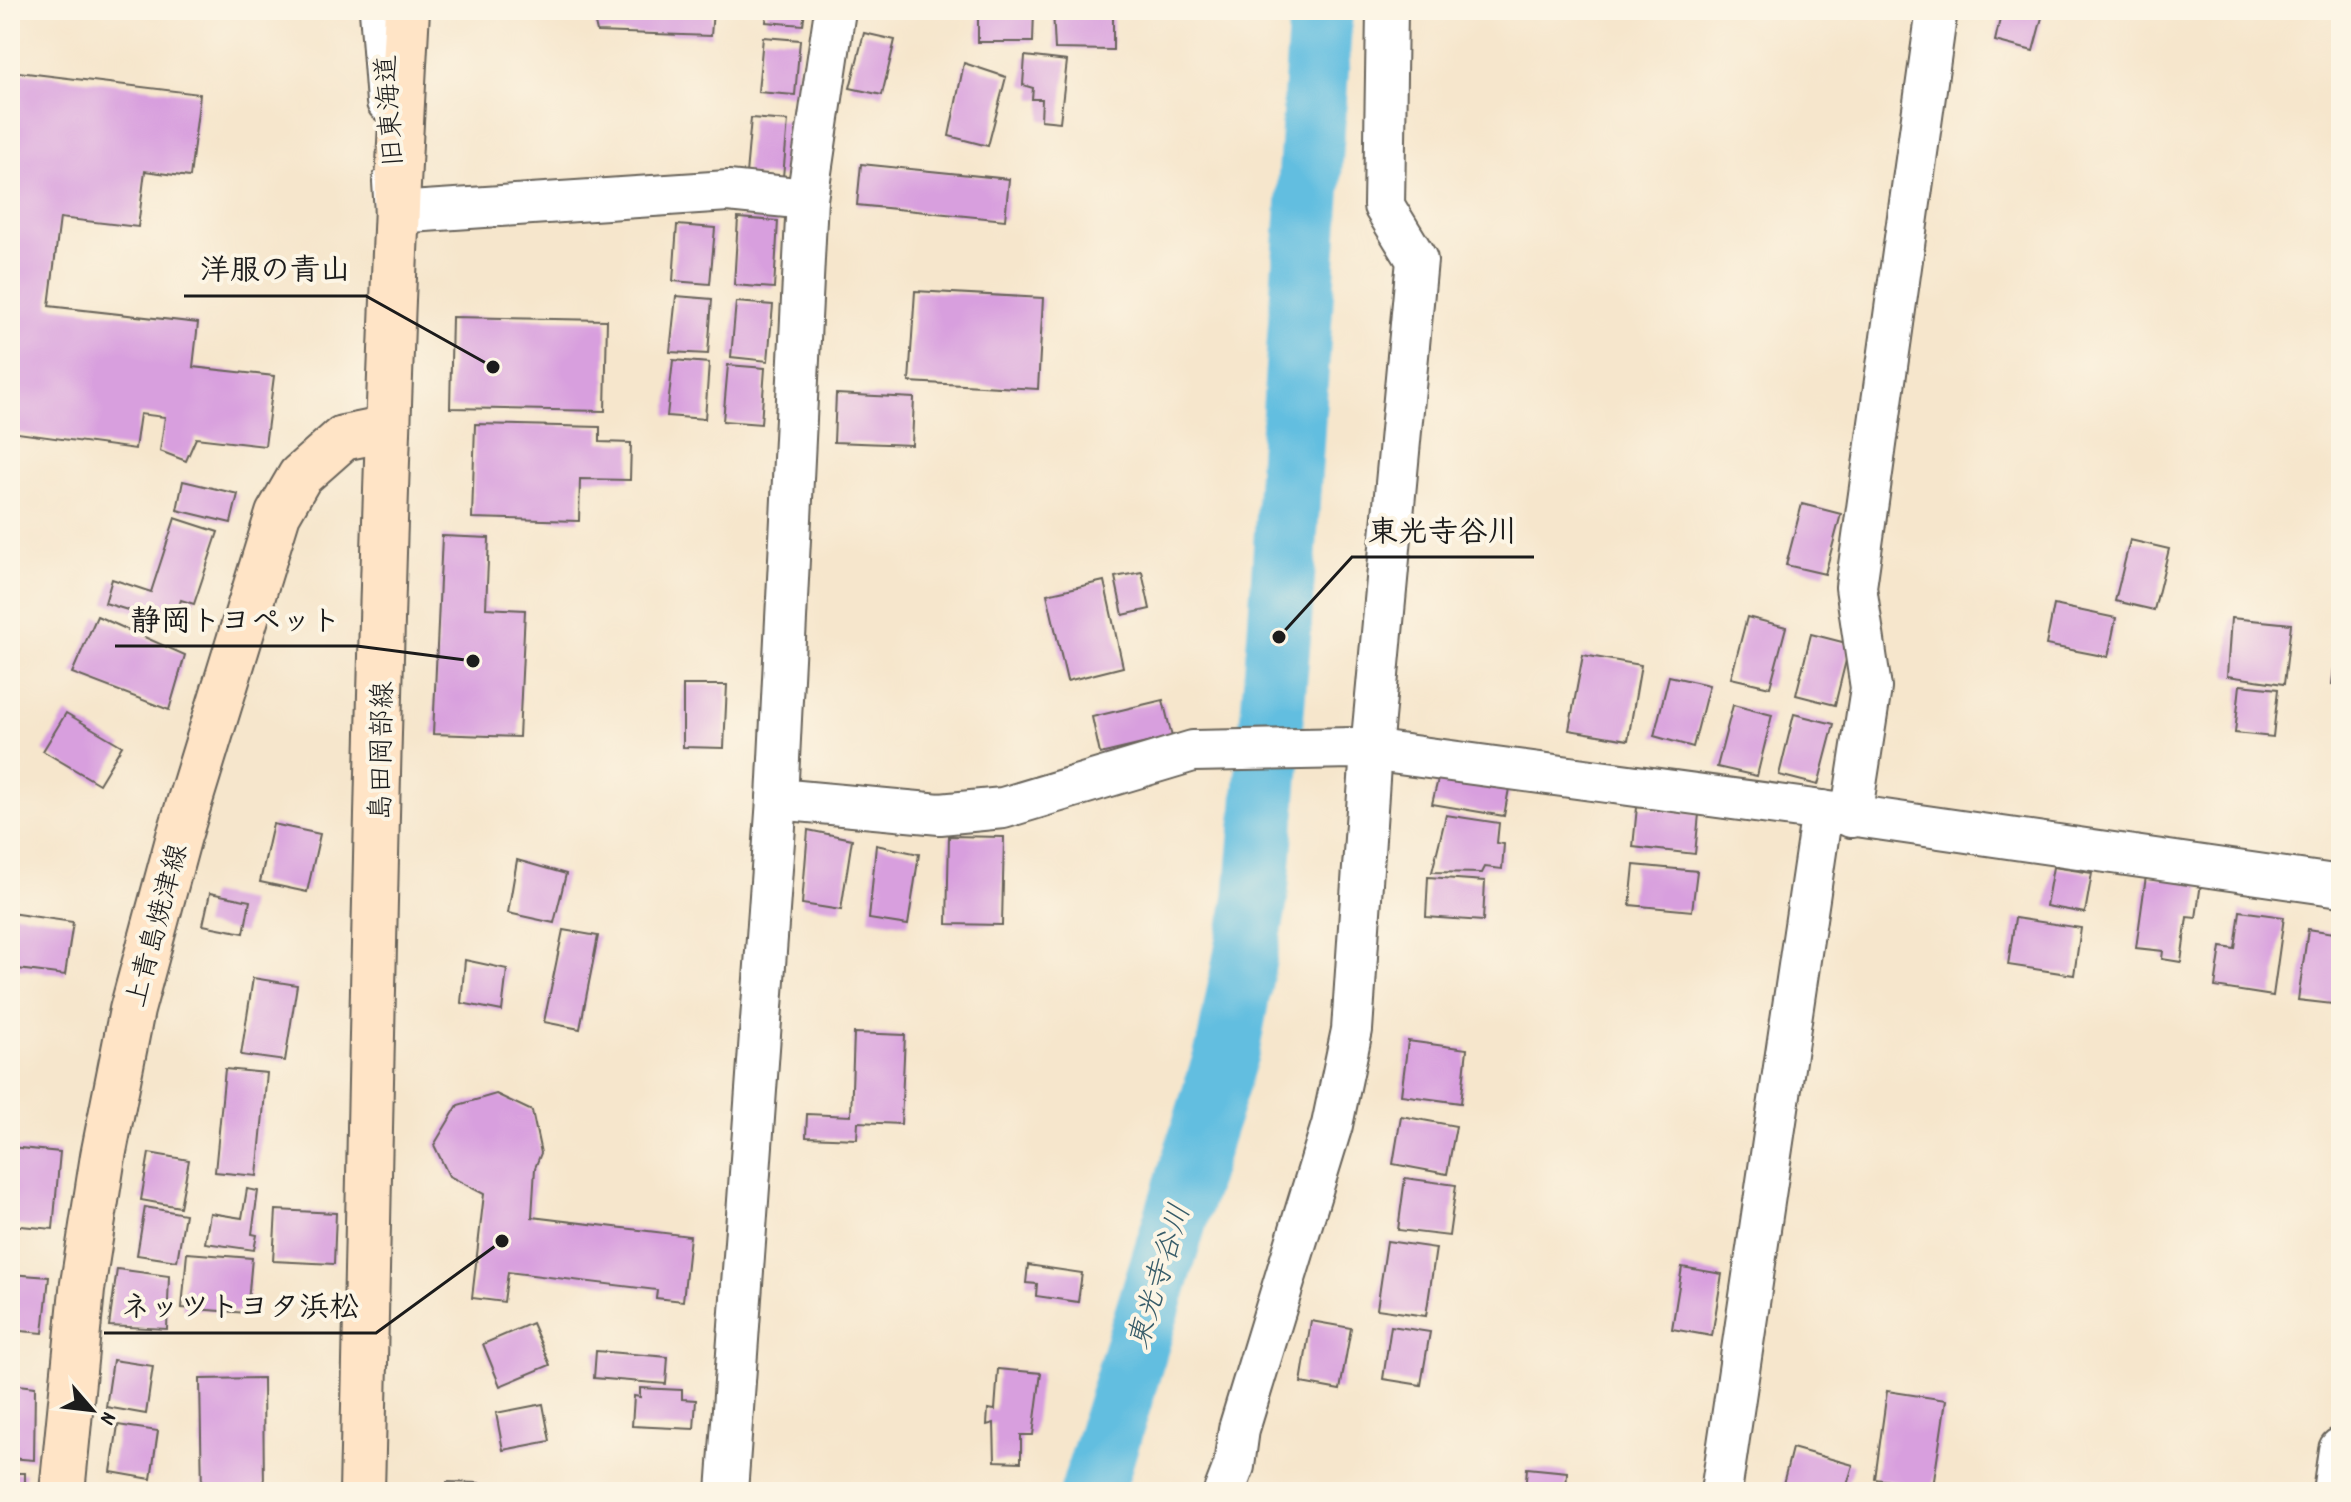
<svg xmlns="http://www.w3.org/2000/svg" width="2351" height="1502" viewBox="0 0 2351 1502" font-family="Dekko,'Klee One',sans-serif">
<rect width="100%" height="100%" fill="#fcf5e5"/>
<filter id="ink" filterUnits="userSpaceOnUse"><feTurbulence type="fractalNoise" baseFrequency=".0125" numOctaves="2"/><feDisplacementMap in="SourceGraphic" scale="16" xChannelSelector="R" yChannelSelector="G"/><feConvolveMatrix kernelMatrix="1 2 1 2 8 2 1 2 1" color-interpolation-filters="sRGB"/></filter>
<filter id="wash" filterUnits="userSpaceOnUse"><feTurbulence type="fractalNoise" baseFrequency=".006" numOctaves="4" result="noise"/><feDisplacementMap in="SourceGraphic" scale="32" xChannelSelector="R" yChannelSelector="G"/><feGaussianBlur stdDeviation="1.8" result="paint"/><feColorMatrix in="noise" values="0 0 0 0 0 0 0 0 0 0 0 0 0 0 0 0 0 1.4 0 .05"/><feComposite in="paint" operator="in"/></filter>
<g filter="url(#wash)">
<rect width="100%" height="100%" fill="#f6e6cc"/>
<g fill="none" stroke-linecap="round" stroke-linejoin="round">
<path stroke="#62bee0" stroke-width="64" d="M1092 1492 1228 1048 1256 899 1279 637 1321 10"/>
</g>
<g id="blocks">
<g fill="#d89fde">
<path d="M592 10H713L711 36 597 32Z"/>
<path d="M767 10H805L803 25 766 22Z"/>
<path d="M978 10H1034L1033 42H978Z"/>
<path d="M1053 10H1113V50L1055 49Z"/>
<path d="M2002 10H2044L2033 51 1995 41Z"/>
<path d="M864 33 895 40 882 95 850 88Z"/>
<path d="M763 37 800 40 795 95 758 92Z"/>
<path d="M1025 56 1067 61 1060 122 1041 120 1042 99H1032L1033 88 1023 85Z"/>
<path d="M964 63 1006 77 988 146 949 136Z"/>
<path d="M10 71 200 94 190 177 145 171 138 227 60 218 49 306 198 323 193 367 274 376 265 446 196 438 186 461 160 451 165 417 140 414 135 449 10 432Z"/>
<path d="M751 118 788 121 783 177 746 174Z"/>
<path d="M861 164 1009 179 1005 220 857 205Z"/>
<path d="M738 218 778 221 774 288 734 285Z"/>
<path d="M677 225 715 228 710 284 673 281Z"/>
<path d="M915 291 1043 298 1038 389 909 382Z"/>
<path d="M676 296 712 299 708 354 670 352Z"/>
<path d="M736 302 773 305 768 361 731 357Z"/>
<path d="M452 317 607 320 605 411 450 408Z"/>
<path d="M673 360 709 363 705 419 667 416Z"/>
<path d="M728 365 765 368 761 424 723 421Z"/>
<path d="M836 394 914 398 912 445 834 442Z"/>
<path d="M475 424 600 427V442L631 443 630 480 580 479 579 521 472 518Z"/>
<path d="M183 481 238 494 231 523 177 510Z"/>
<path d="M1802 504 1841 514 1825 574 1786 565Z"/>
<path d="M175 518 218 532 194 604 181 600 173 624 105 603 112 579 151 592Z"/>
<path d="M442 536 489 538 486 608 525 610 519 737 433 734Z"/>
<path d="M2130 540 2169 549 2154 610 2115 601Z"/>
<path d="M1142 572 1150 609 1123 615 1115 577Z"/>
<path d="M1104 581 1123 667 1067 681 1047 594Z"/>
<path d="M2054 605 2116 618 2108 657 2046 645Z"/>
<path d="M97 616 185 655 169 710 72 673Z"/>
<path d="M1747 617 1786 627 1770 687 1731 678Z"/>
<path d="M2231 618 2291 624 2284 684 2227 676Z"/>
<path d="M2339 627H2341V685L2332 684Z"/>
<path d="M1811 634 1850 644 1835 705 1796 695Z"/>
<path d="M1583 655 1641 665 1628 740 1569 730Z"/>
<path d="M1669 676 1709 685 1693 747 1654 736Z"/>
<path d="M683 685H727L724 748 683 747Z"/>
<path d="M2240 685 2278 689 2273 737 2235 733Z"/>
<path d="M1163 700 1172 737 1100 754 1092 717Z"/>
<path d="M1733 705 1772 715 1757 776 1717 767Z"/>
<path d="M66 713 122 746 99 784 43 751Z"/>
<path d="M1794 714 1834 724 1818 785 1779 775Z"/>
<path d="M1439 775 1510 783 1504 816 1432 804Z"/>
<path d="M1637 807 1699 814 1695 854 1633 847Z"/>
<path d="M1446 815 1499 823 1497 843 1504 844 1502 869 1485 867 1482 873 1432 872Z"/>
<path d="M273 824 320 834 307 892 260 882Z"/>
<path d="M808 830 852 839 841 910 802 904Z"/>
<path d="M949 836 1004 837 1002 925 947 924Z"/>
<path d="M876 845 919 854 908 925 869 919Z"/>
<path d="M517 860 566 874 554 923 508 913Z"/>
<path d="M1634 865 1697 871 1692 911 1630 905Z"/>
<path d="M2053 867 2092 873 2085 913 2046 906Z"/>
<path d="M2146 876 2201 883 2196 918 2187 917 2181 962 2162 959 2163 951 2136 948Z"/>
<path d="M1428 877 1485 881 1483 921 1426 917Z"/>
<path d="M210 893 250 901 244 933 203 925Z"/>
<path d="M2240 911 2284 917 2273 996 2215 987 2221 947 2235 949Z"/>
<path d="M10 913 73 922 65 975 10 968Z"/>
<path d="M2015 918 2081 928 2074 975 2008 965Z"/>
<path d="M2308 929 2341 934V1005L2298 1000Z"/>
<path d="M563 930 598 936 580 1029 544 1022Z"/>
<path d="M465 960 507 969 502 1011 461 1003Z"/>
<path d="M253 978 297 985 285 1061 241 1055Z"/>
<path d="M854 1033 905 1035 901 1124 858 1122 857 1139 806 1137 807 1114 851 1116Z"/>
<path d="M1408 1041 1467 1049 1461 1103 1401 1095Z"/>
<path d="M225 1069 267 1073 257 1176 215 1172Z"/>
<path d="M496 1094 532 1111 541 1153 535 1168 532 1217 690 1236 683 1301 656 1298 657 1290 508 1272 504 1302 472 1298 484 1194 449 1176 434 1145 458 1105Z"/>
<path d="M1401 1116 1456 1126 1447 1174 1393 1164Z"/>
<path d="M10 1147 60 1152 53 1229 10 1225Z"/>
<path d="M149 1153 189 1160 180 1207 141 1200Z"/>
<path d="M1405 1178 1456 1185 1449 1236 1398 1230Z"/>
<path d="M247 1189 258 1191 252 1234 257 1235 254 1250 205 1243 210 1213 242 1218Z"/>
<path d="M145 1207 185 1214 177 1261 137 1255Z"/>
<path d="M276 1210 336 1213 334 1264 273 1261Z"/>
<path d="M1387 1241 1436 1248 1426 1316 1377 1309Z"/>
<path d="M187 1253 252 1258 247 1313 182 1308Z"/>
<path d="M1028 1265 1082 1273 1078 1302 1036 1296 1037 1284 1026 1283Z"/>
<path d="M1682 1267 1722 1274 1712 1336 1672 1329Z"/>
<path d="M117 1269 169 1276 167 1329 109 1326Z"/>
<path d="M10 1274 49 1277 43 1333 10 1330Z"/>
<path d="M1311 1321 1351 1328 1340 1390 1301 1383Z"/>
<path d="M532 1323 550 1365 500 1386 483 1344Z"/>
<path d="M1391 1326 1430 1332 1421 1385 1383 1379Z"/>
<path d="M596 1351 668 1357 666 1384 594 1378Z"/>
<path d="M113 1360 153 1366 146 1414 106 1407Z"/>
<path d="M998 1369 1041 1373 1033 1435H1021V1462L995 1461 994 1423 987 1425 988 1409 995 1410Z"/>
<path d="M263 1378 264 1492H202L200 1379Z"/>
<path d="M10 1384 35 1387 34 1460 10 1458Z"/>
<path d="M640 1388 682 1390V1399L696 1400 694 1429 632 1426 634 1396 640 1397Z"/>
<path d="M1887 1391 1946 1400 1933 1487 1875 1479Z"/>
<path d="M543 1404 550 1441 503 1450 496 1413Z"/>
<path d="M118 1425 158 1431 151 1479 111 1472Z"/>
<path d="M1792 1448 1853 1465 1845 1492H1798L1782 1488Z"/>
<path d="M1527 1468 1567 1472 1566 1492H1525Z"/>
<rect x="10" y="1473" width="15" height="19"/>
<path d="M447 1482 479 1483V1492H447Z"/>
<path d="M109 1484 149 1490V1492H107Z"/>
</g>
</g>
</g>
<g filter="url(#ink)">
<use href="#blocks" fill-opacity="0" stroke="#68635a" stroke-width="2"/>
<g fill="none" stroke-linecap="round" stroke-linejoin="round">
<defs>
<g id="minor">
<path d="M380 10 387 102"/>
<path d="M393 182 395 213 728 191 807 199"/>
<path d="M777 799 940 814 1003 808 1193 751 1354 748 1822 811 2341 886"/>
<path d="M1851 817 1871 688 1856 587 1937 10"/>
<path d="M727 1492 777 799 807 199 835 10"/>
<path d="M1224 1492 1234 1466 1239 1429 1332 1125 1352 1030 1371 750 1417 260 1384 206 1387 10"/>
<path d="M1721 1492 1822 811"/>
</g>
<path id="tertiary" d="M2335 1492 2341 1450"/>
<g id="secondary">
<path d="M62 1492 82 1290 103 1156 132 1010 179 836 278 514 300 476 343 438 388 429"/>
<path d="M362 1492C374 998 379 503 407 10"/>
</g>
</defs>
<use href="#minor" stroke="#68635a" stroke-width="44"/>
<use href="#tertiary" stroke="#68635a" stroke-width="48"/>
<use href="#secondary" stroke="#68635a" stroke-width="48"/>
<use href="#minor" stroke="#fff" stroke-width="40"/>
<use href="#tertiary" stroke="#fff" stroke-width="44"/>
<use href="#secondary" stroke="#ffe4c6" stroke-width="44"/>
</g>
</g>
<g text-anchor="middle" stroke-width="8" stroke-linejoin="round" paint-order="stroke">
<g font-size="28" fill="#1c1c1c" stroke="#fcf5e5">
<text transform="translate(388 111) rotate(-94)" y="10">旧東海道</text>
<text transform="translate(380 751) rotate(-89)" y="10">島田岡部線</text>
<text transform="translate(155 925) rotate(-75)" y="10">上青島焼津線</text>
</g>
<g font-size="30" font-style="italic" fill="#385d6a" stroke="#fcf5e5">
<text transform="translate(1158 1276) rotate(-73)" y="10">東光寺谷川</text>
</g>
</g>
<path fill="none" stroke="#1c1c1c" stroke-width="3" d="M493 367L366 296H184M1279 637L1352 557H1534M473 661L357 646H115M502 1241L376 1333H104"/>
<g fill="#1c1c1c" stroke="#fcf5e5" stroke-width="3">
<circle cx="493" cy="367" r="8"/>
<circle cx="1279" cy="637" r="8"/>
<circle cx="473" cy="661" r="8"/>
<circle cx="502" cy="1241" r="8"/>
</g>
<g font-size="30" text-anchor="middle" font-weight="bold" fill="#1c1c1c" stroke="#fcf5e5" stroke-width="8" stroke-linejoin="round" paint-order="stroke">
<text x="275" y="279">洋服の青山</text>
<text x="1443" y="541">東光寺谷川</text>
<text x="236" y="630">静岡トヨペット</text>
<text x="240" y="1316">ネッツトヨタ浜松</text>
</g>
<rect width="2351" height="1502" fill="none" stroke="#fcf5e5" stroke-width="40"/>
<g transform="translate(92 1410) rotate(118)" stroke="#fcf5e5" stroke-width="6" paint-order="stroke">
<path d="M0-6L14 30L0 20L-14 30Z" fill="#1c1c1c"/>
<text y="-12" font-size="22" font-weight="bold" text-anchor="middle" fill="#1c1c1c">N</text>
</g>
</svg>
